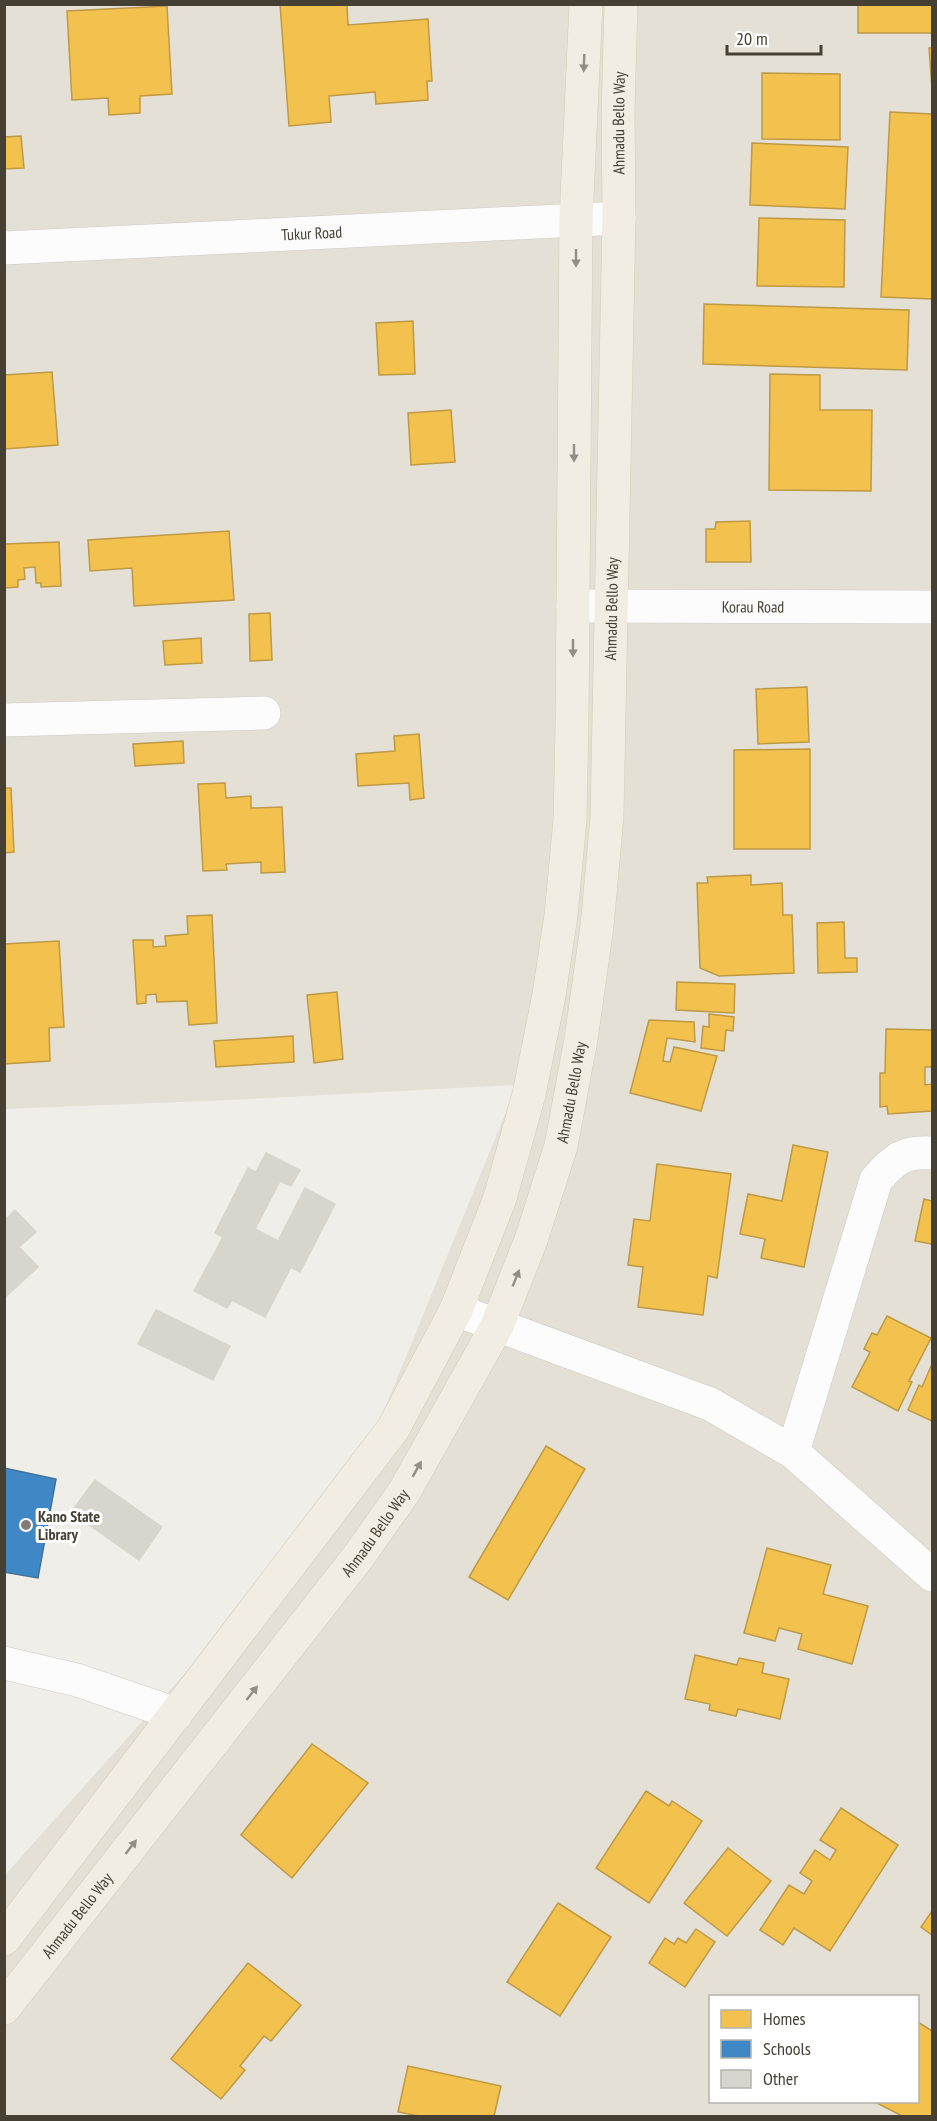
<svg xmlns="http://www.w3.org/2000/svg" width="937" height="2121" viewBox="0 0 937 2121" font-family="'PT Sans Narrow',sans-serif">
<rect width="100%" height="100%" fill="#f0eee8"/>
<path fill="#e5e0d5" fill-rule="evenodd" d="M5 5H932V2116H5V1875L354 1484 517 1085 230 1100 5 1109ZM710 1996H918V2102H710Z"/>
<g fill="#f2c14e" stroke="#be9a46" stroke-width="1.5">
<path d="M280 4H347L348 25 428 19 432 81H427L428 100 376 104 375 92 329 96 331 122 289 126Z"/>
<rect x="858" y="4" width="74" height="29"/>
<path d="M167 6 172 94 140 96V113L109 115 108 98 72 100 67 11Z"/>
<path d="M929 48H932V88Z"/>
<path d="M762 73 840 74V140L762 139Z"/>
<path d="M890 112 932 114V299L881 297Z"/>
<path d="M21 136 24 168 4 169V137Z"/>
<path d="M752 143 848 147 845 209 750 205Z"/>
<path d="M759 218 845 220 844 287 757 286Z"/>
<path d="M704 304 909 310 907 370 703 364Z"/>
<path d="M413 321 415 374 379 375 376 323Z"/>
<path d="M52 372 58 445 4 449V375Z"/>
<path d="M770 374 820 375V410H872L871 491 769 490Z"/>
<path d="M451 410 455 462 411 465 408 413Z"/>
<path d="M750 521 751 562H706V529H715L716 522Z"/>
<path d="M229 531 234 600 134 606 132 568 90 571 88 540Z"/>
<path d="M59 542 61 586 41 587V583H36L35 567 24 568 25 579 18 580V587L4 588V544Z"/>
<path d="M270 613 272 660 250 661 249 614Z"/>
<path d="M201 638 202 663 165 665 163 641Z"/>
<path d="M807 687 809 742 758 744 756 689Z"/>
<path d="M419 734 424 798 410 800 409 783 358 786 356 754 395 751 394 736Z"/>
<path d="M183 741 184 763 135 766 133 744Z"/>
<path d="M810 749V849H734V750Z"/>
<path d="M225 783 226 798 251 796V808L282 807 285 872 261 873V862L226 864 227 870 203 871 198 784Z"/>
<path d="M4 788H11L14 852 4 853Z"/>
<path d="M751 875V885L782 883 783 915H792L794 973 719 976 700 968 697 883H708L707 877Z"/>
<path d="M212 915 217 1023 189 1025 187 1001 157 1002 156 994 146 995V1003L137 1004 133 940H153V947L166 946 165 936 188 934 187 916Z"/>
<path d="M844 922 845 958H857V972L818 973 817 923Z"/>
<path d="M59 941 64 1027 49 1028 50 1061 4 1064V944Z"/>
<path d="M677 982 735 984 734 1013 676 1010Z"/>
<path d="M337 992 343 1059 314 1063 307 995Z"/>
<path d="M709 1014 734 1017 733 1031 726 1030 724 1051 701 1048 703 1026 709 1027Z"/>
<path d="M649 1020 694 1022 695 1042 667 1038 663 1061 670 1062 674 1047 717 1056 701 1111 630 1093Z"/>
<path d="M886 1029 932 1030V1067H925V1085L932 1084V1111L888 1114 887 1106 880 1107V1073H885Z"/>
<path d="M293 1036 294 1062 216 1067 214 1041Z"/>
<path d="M793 1145 828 1152 804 1267 761 1258 765 1239 740 1234 748 1194 782 1201Z"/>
<path d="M657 1164 731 1174 717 1278 708 1276 703 1315 638 1307 643 1267 628 1265 634 1219 650 1221Z"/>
<path d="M924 1199 932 1201V1244L915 1241Z"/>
<path d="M887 1316 931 1338 909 1381 912 1382 898 1411 852 1387 870 1352 864 1349 872 1333 877 1335Z"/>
<path d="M932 1364V1421L908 1410 919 1385 922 1387Z"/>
<path d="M546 1446 585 1469 508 1600 469 1577Z"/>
<path d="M767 1548 831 1565 823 1594 868 1606 852 1664 798 1649 802 1634 779 1628 775 1641 744 1633Z"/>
<path d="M695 1655 737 1665 739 1658 764 1663 762 1673 789 1679 780 1719 738 1709 736 1716 709 1710 710 1704 685 1699Z"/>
<path d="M312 1744 368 1783 292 1878 241 1835Z"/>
<path d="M646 1791 669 1806 672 1801 702 1821 649 1903 596 1868Z"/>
<path d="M841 1808 898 1845 830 1951 794 1928 783 1945 760 1930 789 1885 804 1894 812 1881 800 1873 815 1850 830 1860 836 1850 820 1840Z"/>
<path d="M728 1848 771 1881 727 1936 684 1903Z"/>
<path d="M558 1903 611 1937 560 2016 507 1982Z"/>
<path d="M932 1911V1935L921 1927Z"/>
<path d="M696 1929 715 1942 685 1987 649 1963 665 1938 674 1944 678 1938 686 1943Z"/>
<path d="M248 1963 301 2005 271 2041 264 2036 240 2066 245 2070 221 2099 171 2059Z"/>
<path d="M918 2022 932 2031V2116H902L875 2102H918Z"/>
<path d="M408 2066 501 2086 494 2116H419L398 2112Z"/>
</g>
<path fill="#3f88c5" stroke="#417299" stroke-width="1.5" d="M4 1468 56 1479 38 1578 4 1572Z"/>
<g fill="#d8d5cf" stroke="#d8d5cd" stroke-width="1.5">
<path d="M266 1153 300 1170 291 1186 280 1181 255 1229 278 1241 305 1188 335 1204 300 1272 291 1267 265 1317 232 1300 227 1308 194 1291 223 1237 215 1233 248 1168 256 1172Z"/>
<path d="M15 1210 36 1232 19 1247 38 1267 4 1298V1221Z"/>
<path d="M156 1310 230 1346 213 1380 138 1344Z"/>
<path d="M95 1480 162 1527 139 1560 71 1512Z"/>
</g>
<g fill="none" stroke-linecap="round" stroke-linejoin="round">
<defs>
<g id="minor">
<path id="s1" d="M4 248 619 218"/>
<path id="s2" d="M573 606 932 607"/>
<path d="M4 720 264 713"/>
<path d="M456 1310 710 1404 793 1452 932 1575"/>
<path d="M793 1452 876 1180C894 1159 904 1151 932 1153"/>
<path d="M4 1663 77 1680 176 1714"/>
</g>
<g id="major">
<path d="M4 1939 393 1429 456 1310 500 1198 529 1094 549 995 561 915 570 820 572 724 576 219 586 4"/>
<path id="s3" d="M4 2008 358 1557 404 1492 497 1326 531 1240 561 1146 581 1039 597 926 607 817 619 218 618 113 621 4"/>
</g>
</defs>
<use href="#minor" stroke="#cccac4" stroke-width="34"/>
<use href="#major" stroke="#d3cbb4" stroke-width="34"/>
<use href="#minor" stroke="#fdfcfc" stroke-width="33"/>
<use href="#major" stroke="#f1ede2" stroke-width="33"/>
</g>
<defs><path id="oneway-solid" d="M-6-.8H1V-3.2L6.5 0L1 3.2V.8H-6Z" transform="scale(1.5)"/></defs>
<g fill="#938d82">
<use href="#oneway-solid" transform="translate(584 63) rotate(92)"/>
<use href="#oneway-solid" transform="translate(576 258) rotate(90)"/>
<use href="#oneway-solid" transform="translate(574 453) rotate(90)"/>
<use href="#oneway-solid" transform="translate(573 648) rotate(90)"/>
<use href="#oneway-solid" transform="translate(516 1278) rotate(-68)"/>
<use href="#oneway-solid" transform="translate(417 1469) rotate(-61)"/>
<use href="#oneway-solid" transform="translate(252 1693) rotate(-52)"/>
<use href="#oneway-solid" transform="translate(131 1847) rotate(-52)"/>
</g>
<circle fill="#827c72" stroke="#fff" stroke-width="2" cx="26" cy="1525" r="6"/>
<g text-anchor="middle" stroke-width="6" stroke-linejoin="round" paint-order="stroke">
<g font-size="16" fill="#463f33" stroke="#fff">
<text dy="6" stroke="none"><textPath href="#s3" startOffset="2061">Ahmadu Bello Way</textPath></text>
<text dy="6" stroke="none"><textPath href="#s1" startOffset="308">Tukur Road</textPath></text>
<text dy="6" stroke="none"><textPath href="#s2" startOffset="180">Korau Road</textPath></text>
<text dy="6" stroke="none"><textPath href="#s3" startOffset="1575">Ahmadu Bello Way</textPath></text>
<text dy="6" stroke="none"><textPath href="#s3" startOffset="1089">Ahmadu Bello Way</textPath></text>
<text dy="6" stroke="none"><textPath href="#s3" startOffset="603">Ahmadu Bello Way</textPath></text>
<text dy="6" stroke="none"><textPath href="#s3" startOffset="118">Ahmadu Bello Way</textPath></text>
</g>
<g font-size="16" font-weight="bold" fill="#463f33" stroke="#fff" text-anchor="start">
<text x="38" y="1522">Kano State<tspan x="38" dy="18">Library</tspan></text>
</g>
</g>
<rect width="937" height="2121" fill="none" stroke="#463f33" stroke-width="12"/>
<rect x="709" y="1995" width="210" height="108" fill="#ffffff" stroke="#b5b2ad" stroke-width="1.5"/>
<rect x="721" y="2010" width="30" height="18" fill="#f2c14e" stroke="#b5b2ad" stroke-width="1.5"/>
<text x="763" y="2025" font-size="18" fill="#463f33">Homes</text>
<rect x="721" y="2040" width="30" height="18" fill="#3f88c5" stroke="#b5b2ad" stroke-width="1.5"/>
<text x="763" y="2055" font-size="18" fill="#463f33">Schools</text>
<rect x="721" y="2070" width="30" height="18" fill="#d8d5cf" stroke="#b5b2ad" stroke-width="1.5"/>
<text x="763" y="2085" font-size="18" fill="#463f33">Other</text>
<path d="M727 45v9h94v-9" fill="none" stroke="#463f33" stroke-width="3"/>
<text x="736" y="45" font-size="18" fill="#463f33" stroke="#ffffff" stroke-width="4.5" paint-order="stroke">20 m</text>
</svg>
